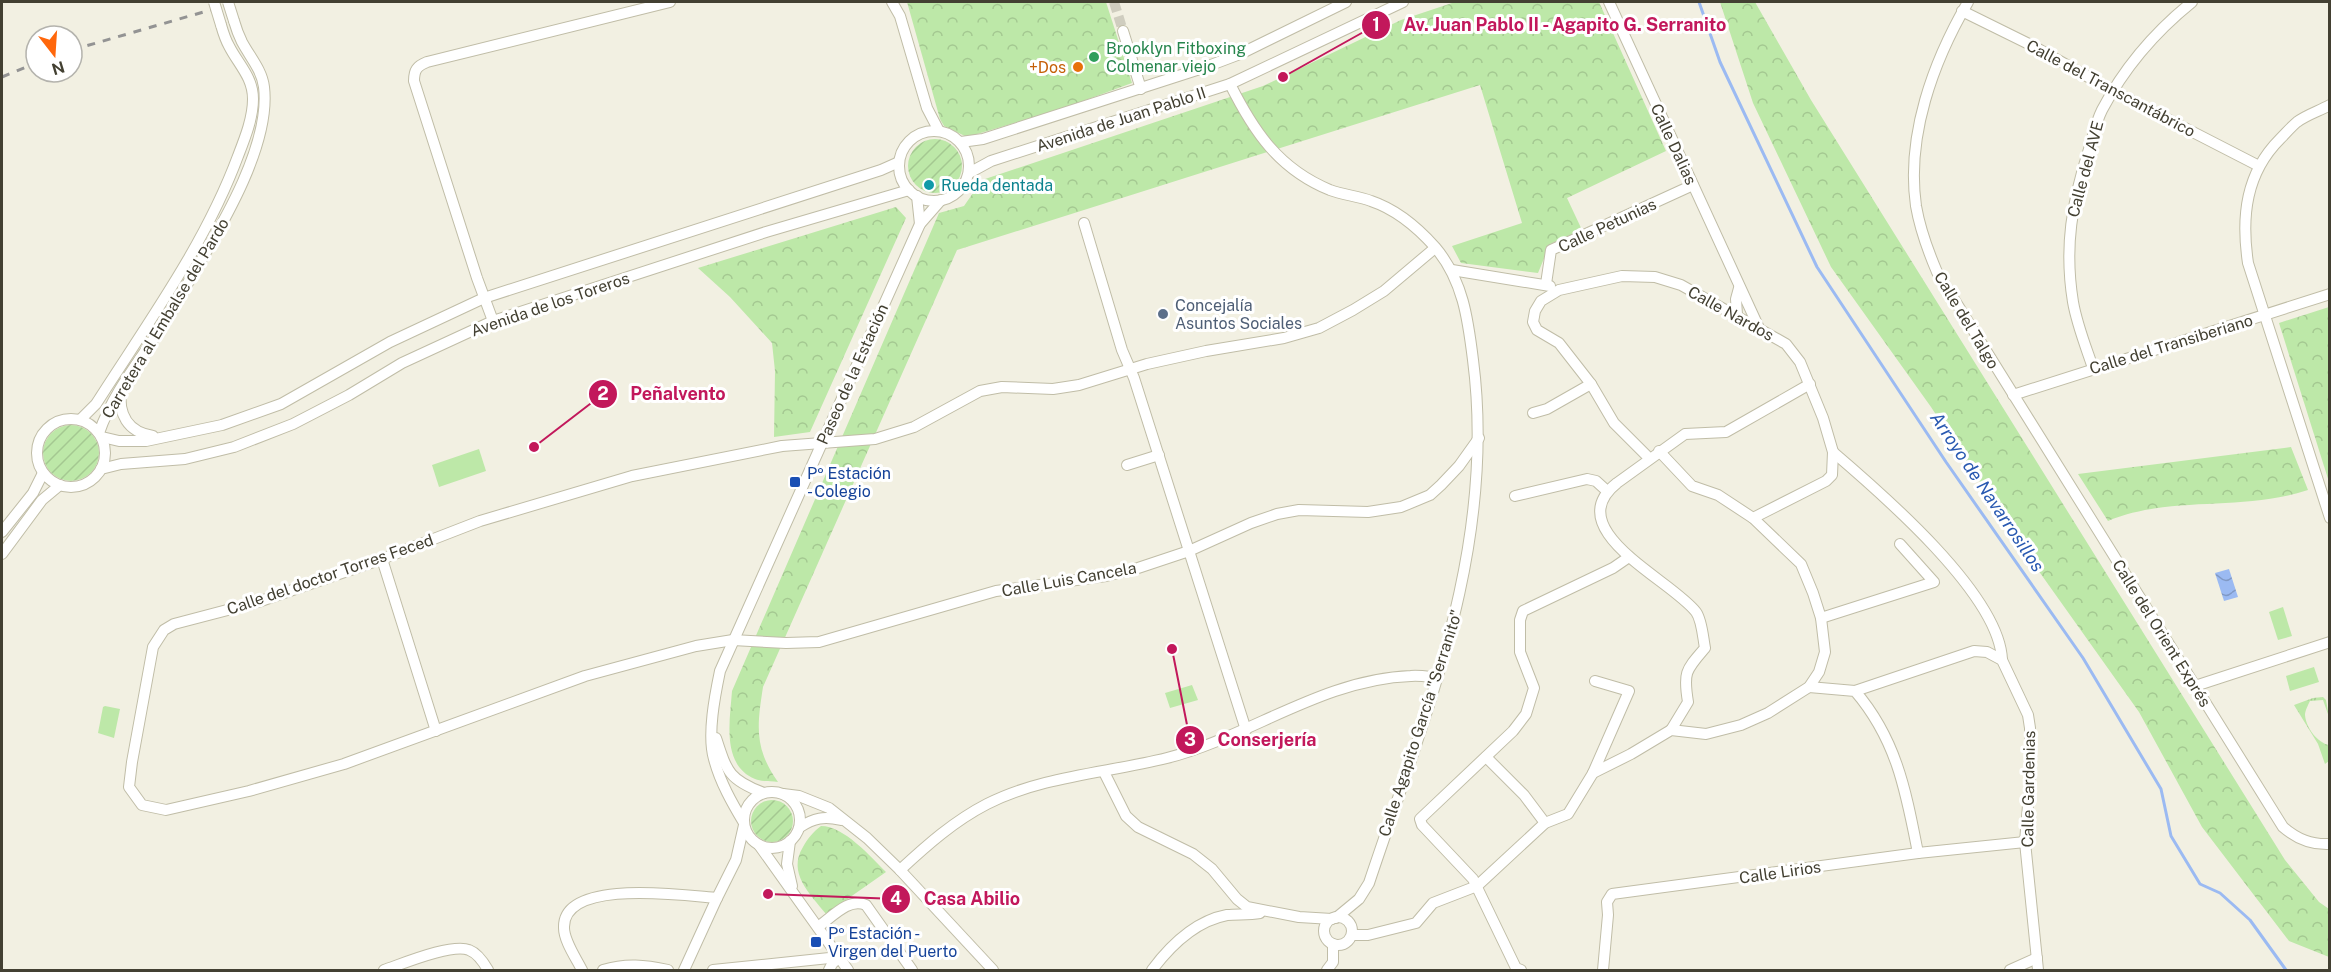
<svg xmlns="http://www.w3.org/2000/svg" width="2331" height="972" viewBox="0 0 2331 972" font-family="'Public Sans',sans-serif">
<defs>
<pattern id="grass-tufts" width="24" height="20" patternUnits="userSpaceOnUse" patternTransform="scale(1.5)"><rect width="24" height="20" fill="#bde8a8"/><path d="M3 7l-1-3M5 7V3M7 7l1-3M15 17l-1-3M17 17v-4M19 17l1-3" fill="none" stroke="#a4c891"/></pattern>
<pattern id="park-crowns" width="20" height="18" patternUnits="userSpaceOnUse" patternTransform="scale(1.5)"><rect width="20" height="18" fill="#bde8a8"/><path d="M2 6a3 3 0 1 1 6 0M12 15a3 3 0 1 1 6 0" fill="none" stroke="#a4c891"/></pattern>
<pattern id="garden-furrows" width="10" height="10" patternUnits="userSpaceOnUse" patternTransform="scale(1.5)"><rect width="10" height="10" fill="#bde8a8"/><path d="M-1 1l2-2M0 10L10 0M9 11l2-2" fill="none" stroke="#a4c891"/></pattern>
<pattern id="water-waves" width="16" height="10" patternUnits="userSpaceOnUse" patternTransform="scale(1.5)"><rect width="16" height="10" fill="#9bbaf2"/><path d="M0 5q4-4 8 0t8 0" fill="none" stroke="#8099c5"/></pattern>
</defs>
<rect width="100%" height="100%" fill="#f2f0e2"/>
<path fill="url(#grass-tufts)" d="M2323 697 2326 700 2329 717 2323 700 2310 701C2308 705 2305 711 2305 715 2306 728 2318 743 2329 745V761L2325 764 2318 744 2294 705 2313 698Z"/>
<g fill="url(#park-crowns)">
<path d="M907 2H1106L1132 83 1056 111 967 137 944 126 940 119Z"/>
<path d="M1455 2H1599L1666 151 1567 198 1582 230 1550 244 1538 273 1461 263 1452 246 1522 223 1480 85 957 250 763 687C757 726 754 748 778 782 771 781 762 782 755 779 721 765 730 720 732 691L939 213 964 206 982 180 1263 86 1401 20Z"/>
<path d="M1720 2H1755L1811 100 2285 860 2319 902 2329 909V957L2289 941 2202 827 2139 712 2033 563 1931 407 1831 267 1753 103Z"/>
<path d="M896 207 906 218 810 432 774 437 775 371 772 343 730 297 698 268Z"/>
<path d="M2329 307H2330L2329 482 2279 323Z"/>
<path d="M2291 447 2308 490C2243 512 2169 495 2108 521L2078 474Z"/>
<path d="M821 826C844 826 871 857 886 872L826 914C810 894 787 873 803 847 808 838 813 832 821 826Z"/>
</g>
<g fill="url(#garden-furrows)">
<circle cx="935" cy="166" r="27"/>
<circle cx="71" cy="453" r="28"/>
<circle cx="772" cy="821" r="21"/>
</g>
<g fill="#bde8a8">
<path d="M479 449 486 471 439 487 432 465Z"/>
<path d="M2283 607 2292 636 2278 640 2269 612Z"/>
<path d="M2314 667 2319 682 2290 691 2286 676Z"/>
<path d="M1192 685 1198 700 1170 708 1165 693Z"/>
<path d="M105 706 120 709 114 738 98 733 103 707Z"/>
</g>
<path fill="url(#water-waves)" d="M2229 569 2238 597 2224 601 2215 573Z"/>
<g fill="none" stroke-linecap="round" stroke-linejoin="round">
<path stroke="#9bbaf2" stroke-width="3" d="M1699 2 1720 62 1817 267 1946 462 2083 658 2161 789 2171 836 2200 884 2220 893 2250 920 2286 970"/>
<path stroke="#cfcdbf" stroke-width="10" stroke-dasharray="10 5" stroke-linecap="butt" d="M1114 2 1123 31"/>
<defs>
<g id="minor">
<path d="M892 2 900 16 927 108 939 131"/>
<path d="M1609 2 1759 328"/>
<path d="M1968 2C1933 62 1906 136 1916 206 1920 229 1928 251 1937 272L2283 827C2297 839 2311 845 2330 844"/>
<path d="M1962 11 2033 46 2113 91 2259 166"/>
<path d="M1123 31 1141 89"/>
<path d="M1230 84C1254 132 1279 169 1330 190 1343 195 1358 196 1371 201 1395 209 1418 228 1435 247 1463 280 1468 319 1473 360 1497 545 1426 712 1369 883L1359 899 1336 918"/>
<path d="M2330 105C2319 111 2306 115 2297 122 2291 127 2286 133 2280 139 2246 173 2241 216 2248 263L2330 518"/>
<circle cx="934" cy="166" r="35"/>
<path d="M961 142 983 139 1203 68 1240 54 1346 2"/>
<path d="M969 173 991 161 1230 84 1403 2"/>
<path d="M917 196 920 224"/>
<path d="M1084 223 1122 350 1134 378 1246 730"/>
<path d="M1435 248 1384 291 1353 310 1319 328 1284 338 1206 351 1147 364 1079 385 1053 389 1002 387 980 391 914 427 875 439 782 446 632 476 480 521 382 559 258 602 174 624 164 630 153 647 132 762 129 787 142 805 166 810 249 791 344 764 585 676 696 646 733 640 786 643 819 642 996 591 1106 576 1138 568 1189 551 1251 523 1277 514 1299 510 1368 512 1401 507 1430 495 1441 485 1459 466 1479 438"/>
<path d="M1452 270 1550 286"/>
<path d="M1546 284 1551 250 1693 185"/>
<path d="M1737 315 1736 299 1739 288"/>
<path d="M493 321 477 278 414 81C414 70 417 66 427 62L670 2"/>
<path d="M2093 368C2086 347 2077 325 2073 302 2064 247 2072 202 2089 149 2093 136 2096 122 2102 110 2124 68 2156 31 2192 2"/>
<path d="M121 389C118 414 127 432 153 436"/>
<path d="M2013 395 2330 294"/>
<path d="M1533 413 1547 409 1591 384"/>
<circle cx="71" cy="453" r="34"/>
<path d="M80 420 96 404C147 324 205 245 238 156 245 138 253 118 253 99 253 77 238 64 229 46 225 39 223 32 221 25"/>
<path d="M99 433C112 395 137 364 159 331 171 314 181 295 192 276 221 227 271 145 264 87 262 70 250 57 242 42 239 36 236 28 234 21"/>
<path d="M102 437 119 441H146L222 425 281 404 390 342 484 298 881 170 899 162"/>
<path d="M1833 452C1881 493 2000 595 2002 660"/>
<path d="M1649 458 1614 423 1591 384 1559 343 1537 330 1533 322 1535 311 1541 301 1559 290 1622 276 1655 277 1681 285 1786 344 1800 362 1823 418 1833 452 1832 475 1826 481 1753 518"/>
<path d="M1127 465 1159 455"/>
<path d="M101 469 121 464 185 459 234 447 293 424 349 395 402 363 493 321 766 232 909 190"/>
<path d="M1515 496 1587 479 1596 481 1607 491"/>
<path d="M2 532 33 493 43 473"/>
<path d="M2 554 42 500 60 485"/>
<path d="M382 559 436 731"/>
<path d="M1821 618 1934 582 1900 544"/>
<path d="M2195 686 2330 642"/>
<path d="M1809 687 1855 691C1897 740 1906 792 1918 853"/>
<path d="M1855 691 1974 651 1987 652 2002 660 2028 715 2030 728V781L2025 842 2038 970"/>
<path d="M1671 730 1688 702C1683 672 1686 670 1705 648 1703 638 1702 620 1696 612 1672 580 1558 530 1617 483L1685 434 1726 432 1810 384"/>
<path d="M716 738C727 772 729 780 764 793"/>
<path d="M1486 757 1524 795 1545 823"/>
<path d="M1104 772 1126 816 1138 827 1193 854 1212 869 1237 899 1247 907 1299 917 1332 919"/>
<path d="M1593 773 1629 691 1595 681"/>
<circle cx="772" cy="820" r="28"/>
<path d="M783 794 799 796 829 808 867 838 900 870 993 970"/>
<path d="M744 823C732 803 720 782 714 759 707 735 715 695 720 671L920 224 941 200"/>
<path d="M800 827C814 818 824 816 841 820"/>
<path d="M790 841 787 864 792 886"/>
<path d="M759 845 848 970"/>
<path d="M900 870C927 845 954 821 987 804 1042 776 1107 773 1167 758 1249 737 1323 679 1411 676 1419 675 1429 677 1438 678"/>
<circle cx="1338" cy="931" r="14"/>
<path d="M818 927C832 917 849 897 866 905L912 970"/>
<path d="M1352 935H1368L1416 923 1433 903 1477 886 1545 823 1568 814 1593 773 1631 754 1671 730 1706 734 1741 725 1768 713 1809 687 1819 672 1825 652 1821 618 1813 593 1801 564 1753 518 1718 495 1692 486 1659 451"/>
<path d="M384 970C402 964 452 943 469 950 477 953 484 963 488 970"/>
<path d="M582 970C576 958 564 941 564 928 562 877 688 896 717 898"/>
<path d="M603 970C626 963 645 965 668 970"/>
<path d="M684 970 717 898 736 860 744 825"/>
<path d="M713 970 839 957"/>
<path d="M829 970 832 964 839 957"/>
<path d="M1152 970C1170 946 1195 921 1227 915 1238 914 1249 915 1260 913"/>
<path d="M1327 970 1333 962V944"/>
<path d="M1521 970 1516 968 1473 879 1422 825 1420 819 1513 731 1526 714 1534 688 1520 652V620L1523 611 1613 568 1629 557"/>
<path d="M1603 970 1608 915 1607 902 1612 894 1918 853 2025 842"/>
<path d="M2010 970 2037 958"/>
</g>
</defs>
<use href="#minor" stroke="#c0bda7" stroke-width="12"/>
<use href="#minor" stroke="#fff" stroke-width="10"/>
<g stroke="#939393" stroke-width="3" stroke-dasharray="8 8" stroke-linecap="butt">
<path d="M72 50 238 2"/>
<path d="M2 77 36 63"/>
</g>
<defs>
<g id="minor-bridge">
<path d="M214 2 221 25"/>
<path d="M228 2 234 21"/>
</g>
</defs>
<use href="#minor-bridge" stroke="#c0bda7" stroke-width="12" stroke-linecap="butt"/>
<use href="#minor-bridge" stroke="#fff" stroke-width="10"/>
</g>
<circle fill="#2e9e5b" stroke="#fff" stroke-width="2" cx="1094" cy="57" r="6"/>
<circle fill="#e8710a" stroke="#fff" stroke-width="2" cx="1078" cy="67" r="6"/>
<circle fill="#0f9aa8" stroke="#fff" stroke-width="2" cx="929" cy="185" r="6"/>
<circle fill="#5c6f8a" stroke="#fff" stroke-width="2" cx="1163" cy="314" r="6"/>
<g fill="#1a4fb4" stroke="#fff" stroke-width="2">
<rect x="789" y="476" width="12" height="12" rx="3"/>
<rect x="810" y="936" width="12" height="12" rx="3"/>
</g>
<g text-anchor="middle" stroke-width="6" stroke-linejoin="round" paint-order="stroke">
<g font-size="16" fill="#27864d" stroke="#fff" text-anchor="start">
<text x="1106" y="54">Brooklyn Fitboxing<tspan x="1106" dy="18">Colmenar viejo</tspan></text>
</g>
<g font-size="16" fill="#c56008" stroke="#fff" text-anchor="end">
<text x="1066" y="73">+Dos</text>
</g>
<g font-size="16" fill="#434032" stroke="#fff">
<text transform="translate(2111 88) rotate(28)" y="6">Calle del Transcantábrico</text>
<text transform="translate(1121 119) rotate(-18)" y="6">Avenida de Juan Pablo II</text>
<text transform="translate(1674 144) rotate(65)" y="6">Calle Dalias</text>
<text transform="translate(2085 169) rotate(-75)" y="6">Calle del AVE</text>
<text transform="translate(1607 225) rotate(-25)" y="6">Calle Petunias</text>
<text transform="translate(550 304) rotate(-19)" y="6">Avenida de los Toreros</text>
<text transform="translate(1731 313) rotate(29)" y="6">Calle Nardos</text>
<text transform="translate(165 318) rotate(-59)" y="6">Carretera al Embalse del Pardo</text>
<text transform="translate(1967 320) rotate(59)" y="6">Calle del Talgo</text>
<text transform="translate(2171 344) rotate(-17)" y="6">Calle del Transiberiano</text>
<text transform="translate(852 374) rotate(-66)" y="6">Paseo de la Estación</text>
<text transform="translate(330 574) rotate(-19)" y="6">Calle del doctor Torres Feced</text>
<text transform="translate(1069 579) rotate(-10)" y="6">Calle Luis Cancela</text>
<text transform="translate(2162 633) rotate(58)" y="6">Calle del Orient Exprés</text>
<text transform="translate(1420 723) rotate(-72)" y="6">Calle Agapito García "Serranito"</text>
<text transform="translate(2028 789) rotate(-89)" y="6">Calle Gardenias</text>
<text transform="translate(1780 872) rotate(-8)" y="6">Calle Lirios</text>
</g>
<g font-size="16" fill="#0d838f" stroke="#fff" text-anchor="start">
<text x="941" y="191">Rueda dentada</text>
</g>
<g font-size="16" fill="#4e5e75" stroke="#fff" text-anchor="start">
<text x="1175" y="311">Concejalía<tspan x="1175" dy="18">Asuntos Sociales</tspan></text>
</g>
<g font-size="16" fill="#164399" stroke="#fff" text-anchor="start">
<text x="807" y="479">Pº Estación<tspan x="807" dy="18">- Colegio</tspan></text>
<text x="828" y="939">Pº Estación -<tspan x="828" dy="18">Virgen del Puerto</tspan></text>
</g>
<g font-size="18" font-style="italic" fill="#2959b1" stroke="#fff">
<text transform="translate(1987 492) rotate(56)" y="6">Arroyo de Navarrosillos</text>
</g>
</g>
<path fill="none" stroke="#c2185b" stroke-width="2" d="M1283 77L1376 25M534 447L603 394M1172 649L1190 740M768 894L896 899"/>
<g fill="#c2185b" stroke="#fff" stroke-width="2">
<circle cx="1283" cy="77" r="6"/>
<circle cx="534" cy="447" r="6"/>
<circle cx="1172" cy="649" r="6"/>
<circle cx="768" cy="894" r="6"/>
<circle cx="1376" cy="25" r="15"/>
<circle cx="603" cy="394" r="15"/>
<circle cx="1190" cy="740" r="15"/>
<circle cx="896" cy="899" r="15"/>
</g>
<g font-size="18" text-anchor="middle" font-weight="bold" fill="#fff">
<text x="1376" y="31">1</text>
<text x="603" y="400">2</text>
<text x="1190" y="746">3</text>
<text x="896" y="905">4</text>
</g>
<g font-size="18" text-anchor="middle" font-weight="bold" fill="#c2185b" stroke="#fff" stroke-width="6" stroke-linejoin="round" paint-order="stroke">
<text x="1565" y="31">Av. Juan Pablo II - Agapito G. Serranito</text>
<text x="678" y="400">Peñalvento</text>
<text x="1267" y="746">Conserjería</text>
<text x="972" y="905">Casa Abilio</text>
</g>
<rect width="2331" height="972" fill="none" stroke="#434032" stroke-width="6"/>
<g transform="translate(54 54) rotate(163)"><circle r="28" fill="#ffffff" stroke="#b4b3ad" stroke-width="1.5"/>
<path d="M0-4.5L10 22L0 15L-10 22Z" fill="#ff670b"/>
<text y="-9" font-size="16" font-weight="bold" text-anchor="middle" fill="#434032">N</text>
</g>
</svg>
